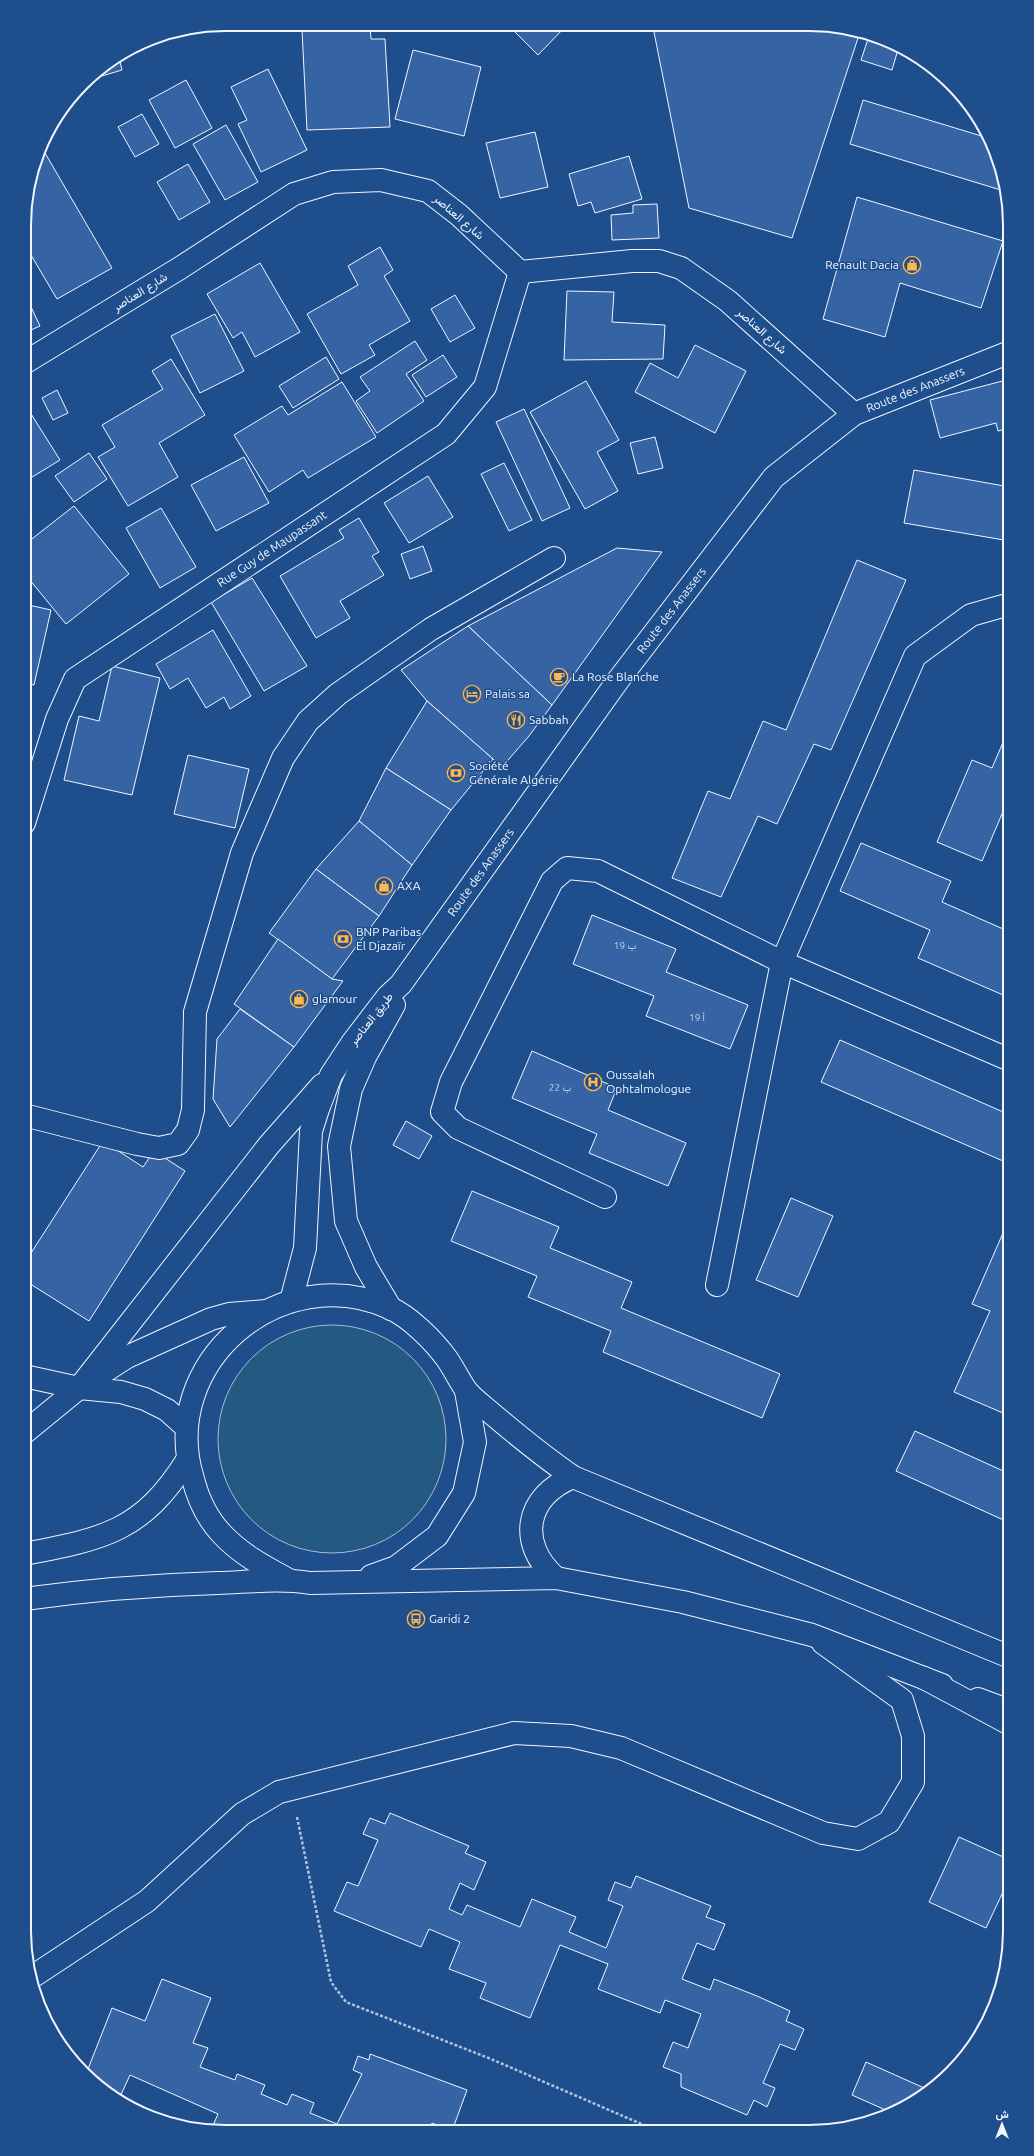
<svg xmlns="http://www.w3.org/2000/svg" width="1034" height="2156" viewBox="0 0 1034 2156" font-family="Ubuntu,Vazirmatn,sans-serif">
<rect width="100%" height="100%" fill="#1f4e8c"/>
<circle fill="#245a82" stroke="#a8bbd7" cx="332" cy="1439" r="114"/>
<g fill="#3563a3" stroke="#f2f6ff">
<path d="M370 26 371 39H385L390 127 307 130 302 30Z"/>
<path d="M509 26H566L538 55Z"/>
<path d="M653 27 848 28 860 32 792 238 689 208Z"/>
<path d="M869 36 899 46 892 70 861 60Z"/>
<path d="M413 50 481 67 464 136 395 119Z"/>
<path d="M119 58 122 70 88 80 92 74Z"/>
<path d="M268 69 307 150 261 172 238 124 247 120 231 87Z"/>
<path d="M186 80 212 128 175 148 149 100Z"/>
<path d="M863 100 988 138 999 161 1004 191 850 144Z"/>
<path d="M142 114 159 144 135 157 118 127Z"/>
<path d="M226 125 258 182 225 200 193 144Z"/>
<path d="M535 132 548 187 500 198 486 143Z"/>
<path d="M45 153 112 268 57 299 28 250 24 252V212L40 156Z"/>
<path d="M629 156 642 199 595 213 591 202 578 206 569 174Z"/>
<path d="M188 164 210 202 179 220 157 182Z"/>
<path d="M857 197 1003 241 981 308 900 283 885 337 823 319Z"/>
<path d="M657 204 659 238 612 240 611 215 633 213V205Z"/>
<path d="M380 247 393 270 384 276 410 321 369 345 375 355 341 374 307 314 358 285 348 266Z"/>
<path d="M260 263 300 332 255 357 242 332 233 338 207 294Z"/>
<path d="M567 291 614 292 612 322 665 325 663 359 564 360Z"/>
<path d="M24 292 40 326 24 333Z"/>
<path d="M455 295 475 328 450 342 431 309Z"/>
<path d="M215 314 244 371 200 393 171 336Z"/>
<path d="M415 341 427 360 406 374 424 401 377 433 356 401 370 391 360 377Z"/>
<path d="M695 345 746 371 715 433 635 392 650 363 678 378Z"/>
<path d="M443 355 457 377 426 397 412 375Z"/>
<path d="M326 357 339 379 293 408 279 386Z"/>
<path d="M171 359 205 415 159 443 178 477 128 506 98 457 115 447 102 425 163 389 152 371Z"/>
<path d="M1010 379V428L998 431 996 423 940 438 930 400Z"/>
<path d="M586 381 619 440 597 452 618 491 585 509 530 412Z"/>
<path d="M342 382 376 437 308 478 303 470 269 492 234 435 282 406 288 415Z"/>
<path d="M57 390 68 413 53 420 42 398Z"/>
<path d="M28 409 60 460 24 482V411Z"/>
<path d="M524 409 570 508 542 521 496 422Z"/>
<path d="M655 437 663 468 638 474 630 443Z"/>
<path d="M89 453 107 479 74 502 55 476Z"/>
<path d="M244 457 269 503 216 531 191 485Z"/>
<path d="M504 463 532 520 509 531 481 474Z"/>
<path d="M914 470 1010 487V541L904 523Z"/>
<path d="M428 476 453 517 409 543 384 503Z"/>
<path d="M74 506 129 574 66 624 24 573V545Z"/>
<path d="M161 508 196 567 160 588 126 528Z"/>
<path d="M359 518 379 552 372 556 384 575 340 601 350 618 316 638 280 576 344 538 339 530Z"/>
<path d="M423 546 432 571 410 579 401 554Z"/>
<path d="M617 548 662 552 552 705 468 626Z"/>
<path d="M857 560 906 580 831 750 814 744 777 824 758 816 721 897 672 878 708 791 730 799 763 721 786 730Z"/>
<path d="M252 578 307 666 264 691 211 602Z"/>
<path d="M24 604 51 610 34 685 24 683Z"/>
<path d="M468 626 552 705 529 736 502 767 427 701 401 670Z"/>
<path d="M213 630 251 696 230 709 224 697 206 708 188 678 170 689 156 664Z"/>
<path d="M112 666 160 678 132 795 64 780 79 716 99 721Z"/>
<path d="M24 689 29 690 24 712Z"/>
<path d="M427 701 493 759 451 810 386 768Z"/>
<path d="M1010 726V795L982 861 937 842 972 760 992 768Z"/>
<path d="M188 755 249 769 235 828 174 814Z"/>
<path d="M386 768 451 810 412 865 359 821Z"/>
<path d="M359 821 412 865 379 916 316 869Z"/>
<path d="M861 843 951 881 942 902 1010 932V998L918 958 930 930 840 891Z"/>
<path d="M316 869 379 916 332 979 269 933Z"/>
<path d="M592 915 676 949 666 972 748 1005 730 1049 646 1016 654 996 573 964Z"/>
<path d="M278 939 332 979 343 981 294 1047 234 1004Z"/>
<path d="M240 1009 294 1047 230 1127 213 1099 217 1039Z"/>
<path d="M840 1040 1010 1115V1164L821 1082Z"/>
<path d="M532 1051 617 1088 608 1110 686 1143 668 1186 589 1153 597 1134 512 1098Z"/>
<path d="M406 1121 432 1136 419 1159 393 1145Z"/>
<path d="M103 1141 143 1167 154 1151 185 1171 89 1321 24 1280V1264Z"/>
<path d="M472 1191 559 1227 550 1248 632 1282 621 1308 780 1374 762 1418 603 1352 611 1331 528 1297 537 1276 451 1241Z"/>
<path d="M791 1198 833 1216 798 1297 756 1280Z"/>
<path d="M1010 1217V1397L1003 1413 954 1392 990 1311 972 1304Z"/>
<path d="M915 1431 1010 1474V1523L896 1471Z"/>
<path d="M390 1813 469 1846 465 1853 486 1862 474 1890 460 1883 449 1909 462 1915 467 1905 520 1927 532 1899 576 1917 569 1932 606 1948 623 1906 608 1900 615 1882 631 1888 636 1876 711 1906 706 1917 725 1924 714 1950 697 1943 682 1979 710 1990 714 1979 757 1996 790 2011 786 2021 804 2029 795 2050 780 2044 763 2083 775 2088 767 2107 754 2100 747 2115 681 2087V2074L663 2067 673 2042 688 2048 701 2014 665 2000 660 2013 598 1989 608 1964 560 1945 530 2018 480 1998 486 1983 449 1969 460 1942 429 1929 421 1947 334 1911 347 1882 358 1886 378 1840 363 1834 370 1818 385 1824Z"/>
<path d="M959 1837 1010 1860V1877L986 1928 929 1902Z"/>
<path d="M162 1979 211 1998 193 2043 208 2048 200 2067 235 2080 237 2074 265 2085 261 2094 287 2105 292 2094 314 2103 310 2113 337 2124 362 2074 353 2070 358 2056 369 2060 370 2054 467 2090 452 2131 432 2123 429 2131H316L304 2125 302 2131 199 2130 195 2129 197 2124 211 2130 218 2114 130 2075 119 2099 93 2082 86 2074 112 2008 145 2021Z"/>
<path d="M866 2062 931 2091 890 2112 852 2095Z"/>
</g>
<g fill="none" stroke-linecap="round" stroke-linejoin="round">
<defs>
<g id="minor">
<path d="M24 363 180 268 294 194 333 182 381 180 428 191 459 215 520 272 632 261H659L681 268 728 301 854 414"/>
<path id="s1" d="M24 823 57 719 75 679 446 434 485 387 520 272"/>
<path d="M24 1115 137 1144 159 1148 178 1144 188 1130 193 1110 195 1012 242 853 283 758 308 721 338 694 431 629 554 558"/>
<path d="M605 1197 458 1128 442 1112 451 1082 552 881 567 868 598 871 782 962 1010 1060"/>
<path d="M717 1285 782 962 915 656 971 615 1010 604"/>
<path d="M24 1376 79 1388 121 1392 145 1399 167 1410 186 1427"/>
<path d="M24 1433 79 1388 127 1357 211 1319 229 1314 266 1311"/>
<path d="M32 1977 147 1901 242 1814 279 1792 514 1733 571 1736 621 1748 823 1833 858 1839 889 1822 913 1782V1736L902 1700 823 1643"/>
</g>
<g id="major">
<path id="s2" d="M291 1301 305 1248 311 1131 318 1109 331 1075 352 1043 388 996 401 984 619 679 774 477 854 414 1010 352"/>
<path d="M391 1309 366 1267 346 1221 339 1146 351 1089 365 1057 394 1005"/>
<path d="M79 1388 269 1145 322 1085"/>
<path d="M24 1554C103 1539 142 1532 187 1460"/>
<path d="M371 1576 396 1567 437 1536 464 1493 475 1442 466 1391"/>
<path d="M556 1578C517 1544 525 1496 573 1477"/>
<path d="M289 1580C265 1567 240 1554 221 1533 207 1518 198 1498 193 1479 157 1363 281 1258 390 1308 410 1317 434 1341 447 1359 454 1369 459 1380 466 1390 472 1398 482 1405 490 1412 517 1435 544 1457 573 1477L1010 1657"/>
<path d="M24 1599C89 1590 153 1585 218 1583 249 1582 280 1578 310 1583L556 1578 683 1602 812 1635 942 1685"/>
<path d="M978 1699 1010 1711"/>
</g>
<path id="highway" d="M924 1678 1010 1724"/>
</defs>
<use href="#minor" stroke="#f2f6ff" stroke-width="24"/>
<use href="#major" stroke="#f2f6ff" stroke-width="24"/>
<use href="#highway" stroke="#f2f6ff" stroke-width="24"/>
<g stroke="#b3c4dc" stroke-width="2.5" stroke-dasharray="3 2" stroke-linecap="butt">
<path d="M297 1817 331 1982 346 2002 491 2059 660 2132"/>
<path d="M643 2132 646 2125"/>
</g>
<use href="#minor" stroke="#1f4e8c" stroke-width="22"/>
<use href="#major" stroke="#1f4e8c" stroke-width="22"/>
<use href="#highway" stroke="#1f4e8c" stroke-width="22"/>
</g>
<defs>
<symbol id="shop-ring" viewBox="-11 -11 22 22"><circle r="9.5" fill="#1f4e8c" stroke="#ffb74d" stroke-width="1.5"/><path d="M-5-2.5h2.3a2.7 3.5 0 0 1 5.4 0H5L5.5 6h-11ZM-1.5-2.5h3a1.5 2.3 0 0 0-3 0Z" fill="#ffb74d"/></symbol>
<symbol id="cafe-ring" viewBox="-11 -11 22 22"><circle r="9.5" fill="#1f4e8c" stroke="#ffb74d" stroke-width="1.5"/><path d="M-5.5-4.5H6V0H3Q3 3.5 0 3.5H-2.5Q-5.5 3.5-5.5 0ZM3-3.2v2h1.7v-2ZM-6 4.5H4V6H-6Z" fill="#ffb74d"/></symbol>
<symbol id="hotel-ring" viewBox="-11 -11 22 22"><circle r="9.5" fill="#1f4e8c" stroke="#ffb74d" stroke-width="1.5"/><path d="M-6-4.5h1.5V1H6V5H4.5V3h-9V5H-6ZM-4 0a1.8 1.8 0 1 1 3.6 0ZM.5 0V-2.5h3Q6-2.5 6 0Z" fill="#ffb74d"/></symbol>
<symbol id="restaurant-ring" viewBox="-11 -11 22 22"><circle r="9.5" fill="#1f4e8c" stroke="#ffb74d" stroke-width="1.5"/><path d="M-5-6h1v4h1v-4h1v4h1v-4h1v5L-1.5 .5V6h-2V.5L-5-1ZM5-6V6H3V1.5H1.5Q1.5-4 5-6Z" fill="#ffb74d"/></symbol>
<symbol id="bank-ring" viewBox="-11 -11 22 22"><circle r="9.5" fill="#1f4e8c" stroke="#ffb74d" stroke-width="1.5"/><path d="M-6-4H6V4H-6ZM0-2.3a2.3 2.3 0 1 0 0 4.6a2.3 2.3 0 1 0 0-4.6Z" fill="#ffb74d"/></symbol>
<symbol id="hospital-ring" viewBox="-11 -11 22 22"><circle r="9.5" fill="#1f4e8c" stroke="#ffb74d" stroke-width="1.5"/><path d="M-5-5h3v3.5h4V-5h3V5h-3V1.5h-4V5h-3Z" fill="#ffb74d"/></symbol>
<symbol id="bus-ring" viewBox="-11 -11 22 22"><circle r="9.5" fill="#1f4e8c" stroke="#ffb74d" stroke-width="1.5"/><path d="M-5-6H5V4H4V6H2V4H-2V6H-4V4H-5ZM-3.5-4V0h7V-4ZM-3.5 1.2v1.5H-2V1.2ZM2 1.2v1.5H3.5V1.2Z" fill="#ffb74d"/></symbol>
</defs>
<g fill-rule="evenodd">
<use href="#shop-ring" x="902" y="255" width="20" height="20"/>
<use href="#cafe-ring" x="549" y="667" width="20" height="20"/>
<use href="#hotel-ring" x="462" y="684" width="20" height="20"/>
<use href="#restaurant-ring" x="506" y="710" width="20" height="20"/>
<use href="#bank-ring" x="446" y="763" width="20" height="20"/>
<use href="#shop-ring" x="374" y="876" width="20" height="20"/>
<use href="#bank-ring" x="333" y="929" width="20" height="20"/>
<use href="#shop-ring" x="289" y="989" width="20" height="20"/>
<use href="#hospital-ring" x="583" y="1072" width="20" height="20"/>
<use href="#bus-ring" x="406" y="1609" width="20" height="20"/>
</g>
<g text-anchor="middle" stroke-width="3" stroke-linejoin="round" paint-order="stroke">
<g font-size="10" fill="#c3d1e8">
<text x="625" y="949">ب 19</text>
<text x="697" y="1021">أ 19</text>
<text x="560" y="1091">ب 22</text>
</g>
<g font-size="12" fill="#f2f6ff" stroke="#1f4e8c">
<text transform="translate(459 217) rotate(41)" y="4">شارع العناصر</text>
<text transform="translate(140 292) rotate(-32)" y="4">شارع العناصر</text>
<text transform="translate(762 331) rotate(42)" y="4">شارع العناصر</text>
<text dy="4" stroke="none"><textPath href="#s2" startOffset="1144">Route des Anassers</textPath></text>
<text dy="4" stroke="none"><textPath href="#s1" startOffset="389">Rue Guy de Maupassant</textPath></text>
<text dy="4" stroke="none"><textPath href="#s2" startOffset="808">Route des Anassers</textPath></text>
<text dy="4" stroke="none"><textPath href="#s2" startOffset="484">Route des Anassers</textPath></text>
<text transform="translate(371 1019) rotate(-52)" y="4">طريق العناصر</text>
</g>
<g font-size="12" fill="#f2f6ff" stroke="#1f4e8c" text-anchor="start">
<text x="899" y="269" text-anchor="end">Renault Dacia</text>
<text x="572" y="681">La Rose Blanche</text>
<text x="485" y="698">Palais sa</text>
<text x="529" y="724">Sabbah</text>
<text x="469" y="770">Société<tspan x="469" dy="14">Générale Algérie</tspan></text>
<text x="397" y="890">AXA</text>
<text x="356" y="936">BNP Paribas<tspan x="356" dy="14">El Djazaïr</tspan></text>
<text x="312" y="1003">glamour</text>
<text x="606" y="1079">Oussalah<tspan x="606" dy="14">Ophtalmologue</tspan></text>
<text x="429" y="1623">Garidi 2</text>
</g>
</g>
<path d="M0 0H1034V2156H0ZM225 31H809A194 194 0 0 1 1003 225V1931A194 194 0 0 1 809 2125H225A194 194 0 0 1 31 1931V225A194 194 0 0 1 225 31Z" fill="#1f4e8c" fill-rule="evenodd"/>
<path fill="none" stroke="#f2f6ff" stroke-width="2" d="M225 31H809A194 194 0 0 1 1003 225V1931A194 194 0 0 1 809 2125H225A194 194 0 0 1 31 1931V225A194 194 0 0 1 225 31Z"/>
<g transform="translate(1002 2124)" stroke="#1f4e8c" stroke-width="3" paint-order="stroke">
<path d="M0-3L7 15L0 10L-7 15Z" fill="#f2f6ff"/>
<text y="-6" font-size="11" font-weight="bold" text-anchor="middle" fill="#f2f6ff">ش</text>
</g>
</svg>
